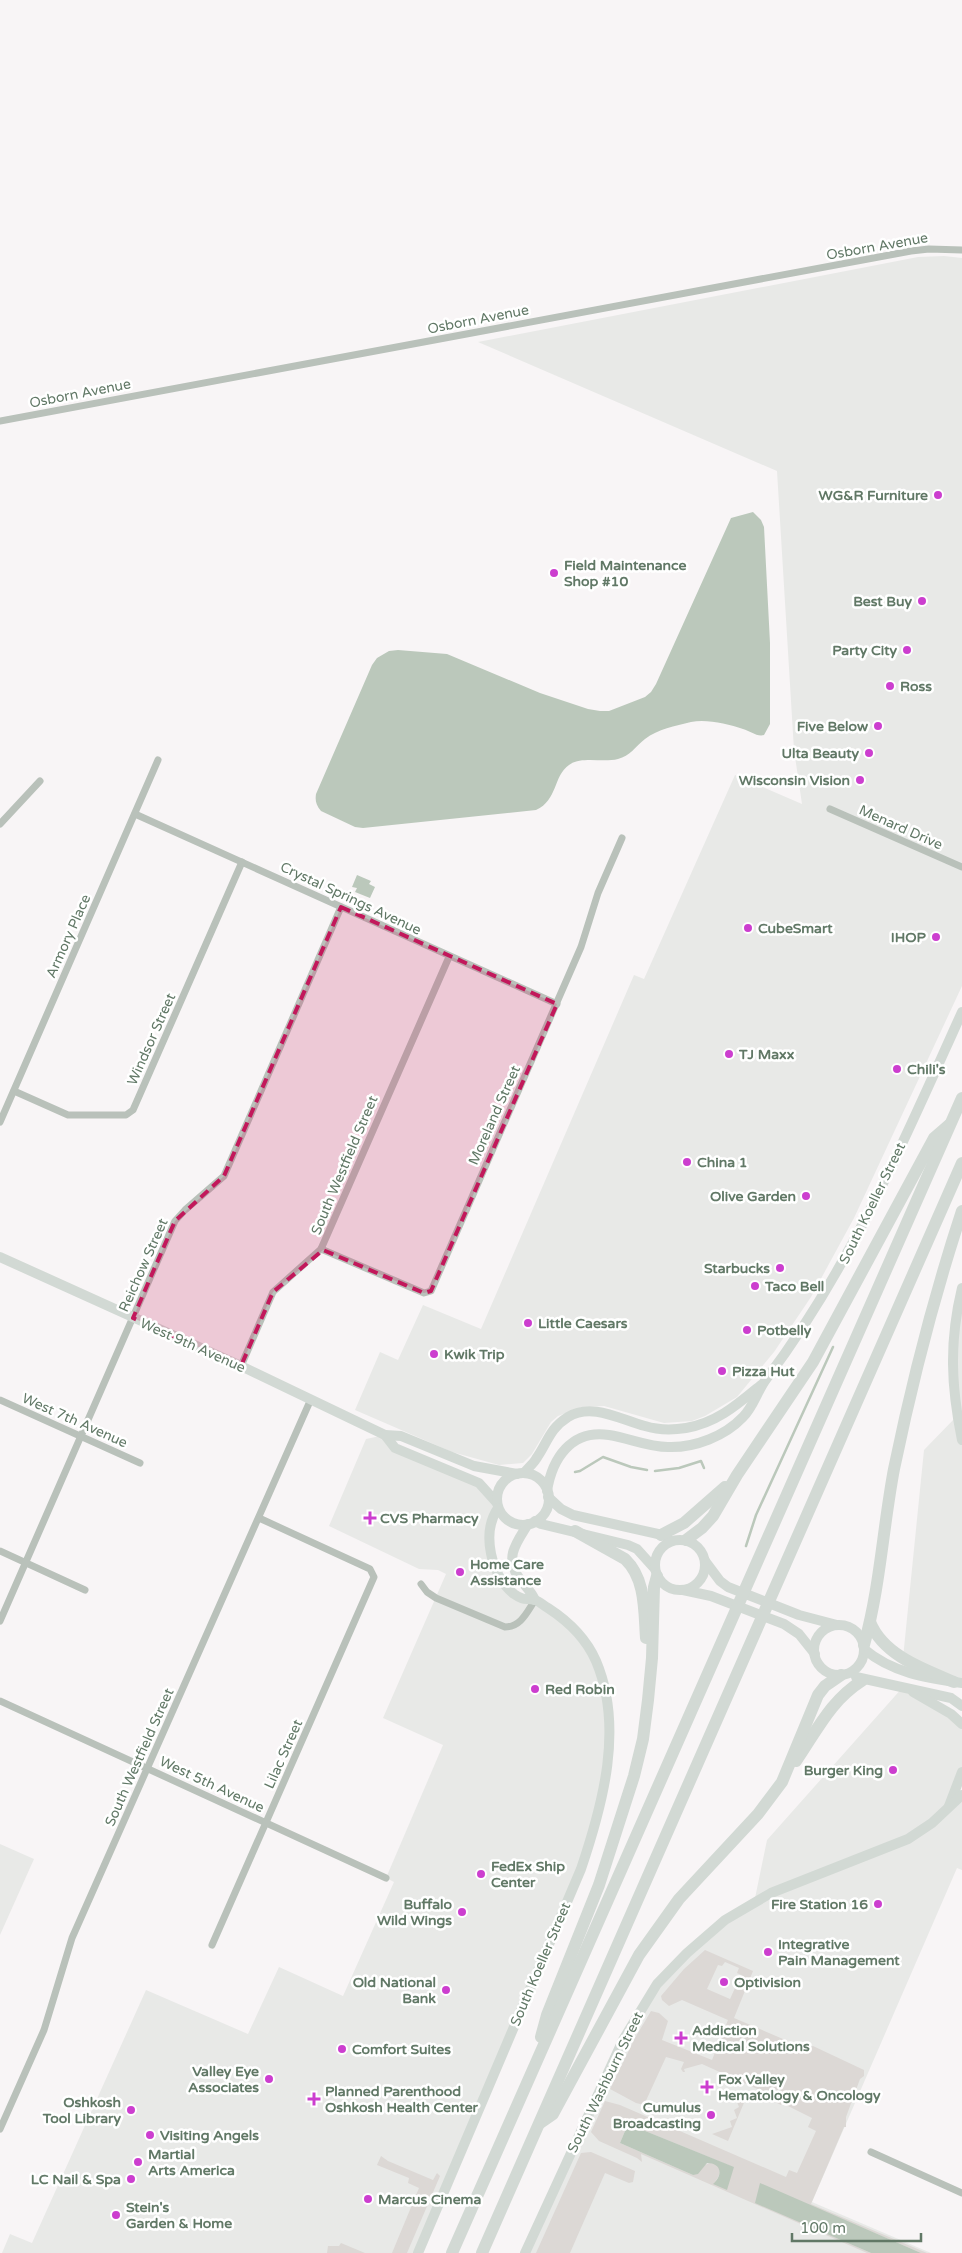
<svg xmlns="http://www.w3.org/2000/svg" width="962" height="2253" viewBox="0 0 962 2253" font-family="'Varela Round',sans-serif">
<rect width="100%" height="100%" fill="#f8f5f6"/>
<g fill="#e8e9e7">
<path d="M944 256 962 258V986L854 1218 811 1297 774 1352 737 1397 705 1416 692 1421 664 1423 604 1406 582 1407 558 1416 551 1422 532 1454 523 1463 499 1465 452 1452 355 1410 380 1352 398 1360 423 1305 481 1329 634 975 644 979 735 775 802 804 794 750 777 471 478 342 918 257Z"/>
<path d="M962 1288V1683L903 1658 924 1450 957 1416 954 1398Z"/>
<path d="M385 1435 395 1448 468 1478 497 1503 490 1540 506 1587 559 1615 595 1659 609 1734 591 1839 418 2253H2L10 2234 32 2243 146 1990 248 2034 279 1967 343 1996 394 1882 386 1878 443 1745 383 1718 446 1574 438 1570 419 1569 329 1526 366 1439Z"/>
<path d="M903 1687 962 1724V1772L956 1787 962 1795V1870L957 1868 812 2202 931 2253H525L598 2091 671 1968 754 1903 767 1840Z"/>
<path d="M0 1844 34 1859 0 1935Z"/>
</g>
<g fill="#dcd8d5" fill-rule="evenodd">
<path d="M705 1950 753 1971 734 2018 797 2045 807 2048 813 2046 864 2070V2076L860 2079 846 2117V2127H844L811 2204 927 2253H921L760 2184 821 2231 871 2253H867L641 2154 642 2162 637 2158 599 2141 591 2132 605 2101 620 2105 786 2177 789 2170 797 2173 816 2131 808 2127 812 2118 782 2103 781 2105 767 2098 764 2092 702 2064 684 2069 685 2072H683L681 2069 684 2062 666 2057 644 2105 636 2103 610 2089 635 2038 651 2011 659 2013 668 2021 662 2040 712 2060 728 2020 682 2000 669 2006 662 2000 661 1996 684 1969ZM725 1962 739 1968 737 1973 741 1975 730 1999 707 1989 718 1965 722 1966ZM628 2124 733 2167H734L713 2183C721 2178 724 2162 710 2163 704 2164 697 2171 693 2175L620 2143Z"/>
<path d="M732 2090 746 2098 728 2141 712 2134 732 2127 730 2121 737 2118 734 2110 739 2107Z"/>
<path d="M591 2152 635 2171 633 2182 629 2183 605 2173 570 2253H536L581 2153Z"/>
<path d="M381 2156 388 2161 433 2180 437 2173 440 2176 407 2253H392L419 2188 408 2183 409 2178 377 2165Z"/>
<path d="M341 2243 365 2253H327L328 2246H339Z"/>
</g>
<g fill="#bbc8bb">
<path d="M753 512 761 520 764 527 770 643V724L764 735C757 737 750 731 743 729 728 724 707 719 691 722 675 726 658 729 645 739 635 747 630 756 618 759 603 763 581 756 569 765 553 776 558 800 536 810L363 828 355 827 321 811C316 805 315 801 316 794L372 665 377 658 389 651 398 650 447 654 540 693 588 709 600 711H609L645 697 651 692 656 684 731 518Z"/>
<path d="M357 875 371 881 369 884 375 887 370 898 355 892 357 888 352 887Z"/>
<path d="M628 2124 734 2167 727 2190 713 2184C723 2176 722 2163 707 2163L698 2174 693 2175 620 2143Z"/>
<path d="M760 2183 921 2253H871L755 2203Z"/>
</g>
<g fill="none" stroke-linecap="round" stroke-linejoin="round">
<g stroke="#bbc8bb" stroke-width="2.5">
<path d="M655 1471 679 1468 701 1461 704 1468"/>
<path d="M575 1472 580 1471 603 1457 631 1467 647 1470"/>
<path d="M746 1546 756 1515 833 1347"/>
</g>
<g stroke="#b9c1ba" stroke-width="7">
<path d="M0 421 911 251 929 249 962 250"/>
<path d="M830 809 962 867"/>
<path d="M135 814 557 1004"/>
<path d="M0 824 40 781"/>
<path d="M14 1091 68 1115H126L133 1110 242 862"/>
<path d="M0 1122 158 760"/>
<path d="M321 1249 424 1293 431 1291 581 947 598 893 622 838"/>
<path d="M241 1366 273 1292 321 1249 449 957"/>
<path d="M0 1400 140 1463"/>
<path d="M0 1551 85 1590"/>
<path d="M421 1584 427 1592 436 1598 505 1627C521 1627 527 1612 535 1600"/>
<path d="M0 1621 175 1221 185 1210 224 1176 341 907"/>
<path d="M0 1701 386 1878"/>
<path d="M212 1945 374 1577 370 1569 259 1518"/>
<path d="M0 2129 44 2030 72 1938 311 1399"/>
<path d="M871 2152 962 2193"/>
</g>
<g stroke="#d2d9d4" stroke-width="10">
<path d="M0 1257 241 1366 385 1435 395 1448 479 1483 497 1503"/>
<path d="M962 1288C949 1342 951 1386 962 1440"/>
<path d="M385 1435 401 1436 474 1466 517 1474"/>
<path d="M524 1473C528 1468 533 1464 536 1459 548 1442 549 1429 568 1417 592 1402 621 1420 645 1426 658 1430 673 1430 686 1428 717 1423 738 1404 761 1385"/>
<circle cx="523" cy="1499" r="26"/>
<path d="M547 1491C552 1459 571 1429 609 1435 629 1438 648 1447 668 1447 695 1448 725 1436 743 1417 754 1406 757 1391 767 1378 851 1267 905 1138 962 1012"/>
<path d="M548 1497 561 1509 573 1515 667 1536"/>
<path d="M535 1521 541 1524 628 1545 637 1549 655 1569"/>
<path d="M528 1524C517 1542 504 1557 519 1578 525 1586 531 1591 535 1600"/>
<circle cx="680" cy="1565" r="25"/>
<path d="M705 1561 720 1581 728 1587 799 1615 837 1625"/>
<path d="M683 1590 711 1596 784 1624 799 1634 815 1654"/>
<circle cx="839" cy="1650" r="25"/>
<path d="M864 1649C892 1673 927 1678 962 1683"/>
<path d="M856 1677 951 1698 962 1706"/>
<path d="M913 1692 951 1714 962 1724"/>
<path d="M949 1806 962 1772"/>
<path d="M418 2253 581 1869C603 1804 624 1727 596 1661 586 1638 568 1621 548 1608 544 1606 539 1601 535 1600 525 1598 524 1601 514 1594 491 1576 481 1533 498 1508"/>
<path d="M525 2253 623 2040 657 1984 687 1953 725 1920 771 1893 908 1839 932 1823 962 1795"/>
</g>
<g stroke="#d2d9d4" stroke-width="12">
<path d="M575 1531 625 1559C646 1579 644 1611 646 1638"/>
<path d="M661 1535 684 1523 725 1487"/>
<path d="M686 1540 702 1528 713 1516 737 1475 813 1362 934 1138 949 1125"/>
<path d="M870 1622C883 1655 923 1669 954 1682"/>
<path d="M864 1645C880 1588 883 1527 894 1469 912 1382 934 1296 962 1211"/>
<path d="M796 1761C818 1729 830 1701 863 1680"/>
<path d="M541 2037 547 2015 599 1885 634 1776 643 1739 648 1700 652 1658 654 1587 657 1576"/>
<path d="M540 2123 553 2114 639 1955 679 1899 758 1814 782 1782 818 1695 825 1686 841 1675"/>
<path d="M452 2253 962 1098"/>
<path d="M482 2253 962 1163"/>
</g>
</g>
<path fill="#c2185b" fill-opacity="0.2" stroke="#c2185b" stroke-width="4" stroke-dasharray="10 6" stroke-linejoin="round" d="M341 907 557 1004 431 1291 424 1293 323 1250 273 1292 241 1366 133 1318 175 1221 224 1176Z"/>
<g fill="#cc3ecf" stroke="#fff" stroke-width="2">
<circle cx="938" cy="495" r="5"/>
<circle cx="554" cy="573" r="5"/>
<circle cx="922" cy="601" r="5"/>
<circle cx="907" cy="650" r="5"/>
<circle cx="890" cy="686" r="5"/>
<circle cx="878" cy="726" r="5"/>
<circle cx="869" cy="753" r="5"/>
<circle cx="860" cy="780" r="5"/>
<circle cx="748" cy="928" r="5"/>
<circle cx="936" cy="937" r="5"/>
<circle cx="729" cy="1054" r="5"/>
<circle cx="897" cy="1069" r="5"/>
<circle cx="687" cy="1162" r="5"/>
<circle cx="806" cy="1196" r="5"/>
<circle cx="780" cy="1268" r="5"/>
<circle cx="755" cy="1286" r="5"/>
<circle cx="528" cy="1323" r="5"/>
<circle cx="747" cy="1330" r="5"/>
<circle cx="434" cy="1354" r="5"/>
<circle cx="722" cy="1371" r="5"/>
<path d="M367.5 1510.5h5v5h5v5h-5v5h-5v-5h-5v-5h5z"/>
<circle cx="460" cy="1572" r="5"/>
<circle cx="535" cy="1689" r="5"/>
<circle cx="893" cy="1770" r="5"/>
<circle cx="481" cy="1874" r="5"/>
<circle cx="878" cy="1904" r="5"/>
<circle cx="462" cy="1912" r="5"/>
<circle cx="768" cy="1952" r="5"/>
<circle cx="724" cy="1982" r="5"/>
<circle cx="446" cy="1990" r="5"/>
<path d="M678.5 2030.5h5v5h5v5h-5v5h-5v-5h-5v-5h5z"/>
<circle cx="342" cy="2049" r="5"/>
<circle cx="269" cy="2079" r="5"/>
<path d="M704.5 2079.5h5v5h5v5h-5v5h-5v-5h-5v-5h5z"/>
<path d="M311.5 2091.5h5v5h5v5h-5v5h-5v-5h-5v-5h5z"/>
<circle cx="131" cy="2110" r="5"/>
<circle cx="711" cy="2115" r="5"/>
<circle cx="150" cy="2135" r="5"/>
<circle cx="138" cy="2162" r="5"/>
<circle cx="131" cy="2179" r="5"/>
<circle cx="368" cy="2199" r="5"/>
<circle cx="116" cy="2215" r="5"/>
</g>
<g text-anchor="middle" stroke-width="5" stroke-linejoin="round" paint-order="stroke">
<g font-size="14" fill="#617866" stroke="#fff">
<text transform="translate(877 246) rotate(-10)" y="5">Osborn Avenue</text>
<text transform="translate(478 319) rotate(-11)" y="5">Osborn Avenue</text>
<text transform="translate(80 393) rotate(-11)" y="5">Osborn Avenue</text>
<text transform="translate(901 827) rotate(24)" y="5">Menard Drive</text>
<text transform="translate(351 898) rotate(25)" y="5">Crystal Springs Avenue</text>
<text transform="translate(68 936) rotate(-66)" y="5">Armory Place</text>
<text transform="translate(151 1039) rotate(-66)" y="5">Windsor Street</text>
<text transform="translate(494 1115) rotate(-66)" y="5">Moreland Street</text>
<text transform="translate(344 1165) rotate(-67)" y="5">South Westfield Street</text>
<text transform="translate(872 1203) rotate(-64)" y="5">South Koeller Street</text>
<text transform="translate(143 1265) rotate(-66)" y="5">Reichow Street</text>
<text transform="translate(193 1345) rotate(24)" y="5">West 9th Avenue</text>
<text transform="translate(75 1420) rotate(24)" y="5">West 7th Avenue</text>
<text transform="translate(283 1754) rotate(-66)" y="5">Lilac Street</text>
<text transform="translate(139 1757) rotate(-66)" y="5">South Westfield Street</text>
<text transform="translate(212 1784) rotate(25)" y="5">West 5th Avenue</text>
<text transform="translate(540 1964) rotate(-67)" y="5">South Koeller Street</text>
<text transform="translate(605 2082) rotate(-64)" y="5">South Washburn Street</text>
</g>
<g font-size="14" font-weight="bold" fill="#617866" stroke="#fff" text-anchor="start">
<text x="928" y="500" text-anchor="end">WG&amp;R Furniture</text>
<text x="564" y="570">Field Maintenance<tspan x="564" dy="16">Shop #10</tspan></text>
<text x="912" y="606" text-anchor="end">Best Buy</text>
<text x="897" y="655" text-anchor="end">Party City</text>
<text x="900" y="691">Ross</text>
<text x="868" y="731" text-anchor="end">Five Below</text>
<text x="859" y="758" text-anchor="end">Ulta Beauty</text>
<text x="850" y="785" text-anchor="end">Wisconsin Vision</text>
<text x="758" y="933">CubeSmart</text>
<text x="926" y="942" text-anchor="end">IHOP</text>
<text x="739" y="1059">TJ Maxx</text>
<text x="907" y="1074">Chili's</text>
<text x="697" y="1167">China 1</text>
<text x="796" y="1201" text-anchor="end">Olive Garden</text>
<text x="770" y="1273" text-anchor="end">Starbucks</text>
<text x="765" y="1291">Taco Bell</text>
<text x="538" y="1328">Little Caesars</text>
<text x="757" y="1335">Potbelly</text>
<text x="444" y="1359">Kwik Trip</text>
<text x="732" y="1376">Pizza Hut</text>
<text x="380" y="1523">CVS Pharmacy</text>
<text x="470" y="1569">Home Care<tspan x="470" dy="16">Assistance</tspan></text>
<text x="545" y="1694">Red Robin</text>
<text x="883" y="1775" text-anchor="end">Burger King</text>
<text x="491" y="1871">FedEx Ship<tspan x="491" dy="16">Center</tspan></text>
<text x="452" y="1909" text-anchor="end">Buffalo<tspan x="452" dy="16">Wild Wings</tspan></text>
<text x="868" y="1909" text-anchor="end">Fire Station 16</text>
<text x="778" y="1949">Integrative<tspan x="778" dy="16">Pain Management</tspan></text>
<text x="436" y="1987" text-anchor="end">Old National<tspan x="436" dy="16">Bank</tspan></text>
<text x="734" y="1987">Optivision</text>
<text x="692" y="2035">Addiction<tspan x="692" dy="16">Medical Solutions</tspan></text>
<text x="352" y="2054">Comfort Suites</text>
<text x="259" y="2076" text-anchor="end">Valley Eye<tspan x="259" dy="16">Associates</tspan></text>
<text x="718" y="2084">Fox Valley<tspan x="718" dy="16">Hematology &amp; Oncology</tspan></text>
<text x="325" y="2096">Planned Parenthood<tspan x="325" dy="16">Oshkosh Health Center</tspan></text>
<text x="121" y="2107" text-anchor="end">Oshkosh<tspan x="121" dy="16">Tool Library</tspan></text>
<text x="701" y="2112" text-anchor="end">Cumulus<tspan x="701" dy="16">Broadcasting</tspan></text>
<text x="160" y="2140">Visiting Angels</text>
<text x="148" y="2159">Martial<tspan x="148" dy="16">Arts America</tspan></text>
<text x="121" y="2184" text-anchor="end">LC Nail &amp; Spa</text>
<text x="378" y="2204">Marcus Cinema</text>
<text x="126" y="2212">Stein's<tspan x="126" dy="16">Garden &amp; Home</tspan></text>
</g>
</g>
<path d="M792 2233v8h129v-8" fill="none" stroke="#617866" stroke-width="2.5"/>
<text x="800" y="2233" font-size="15" fill="#617866" stroke="#ffffff" stroke-width="4" paint-order="stroke">100 m</text>
</svg>
